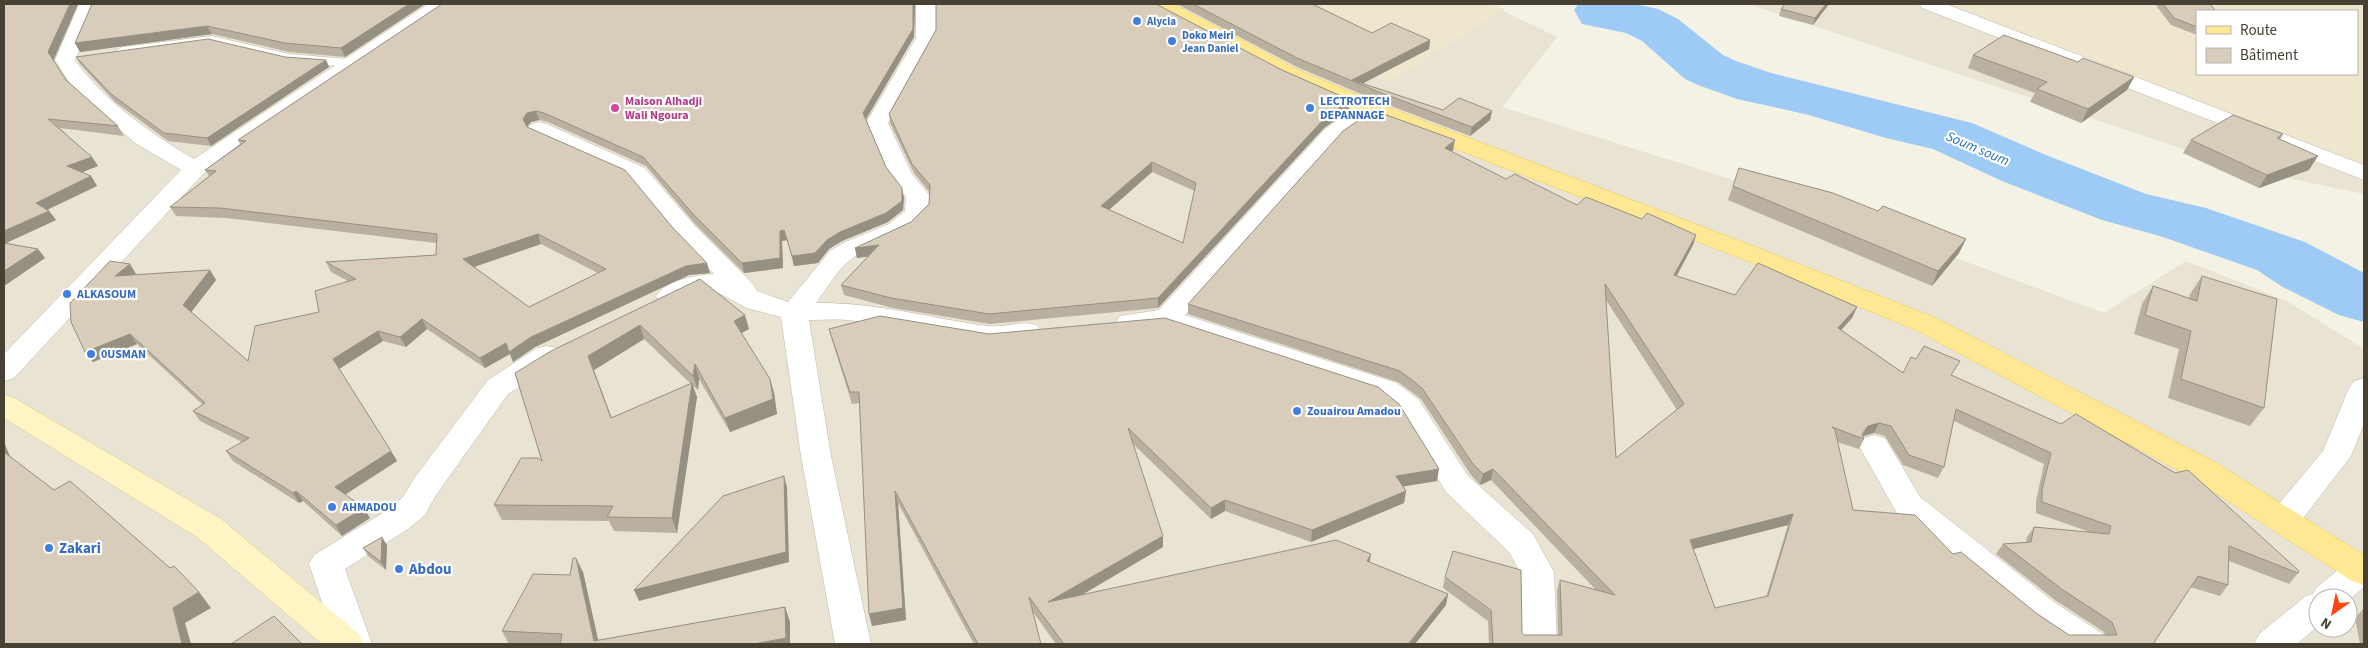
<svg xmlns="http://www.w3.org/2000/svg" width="2368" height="648" viewBox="0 0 2368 648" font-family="'Source Sans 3',sans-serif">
<rect width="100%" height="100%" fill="#f4f1e5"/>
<g fill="#e8e3d3" fill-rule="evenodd">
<path d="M4 4H1489L1557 37 1502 107 1819 207 2104 313 2186 261 2287 301 2364 349V644H4ZM2318 598H2348V628H2318Z"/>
<path d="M1749 4H2364V194L2244 169ZM2197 11H2357V74H2197Z"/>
</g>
<g fill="#eee7ce" fill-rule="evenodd">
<path d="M1223 4H1491L1505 9 1389 82Z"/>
<path d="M1947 4H2364V164ZM2197 11H2357V74H2197Z"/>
</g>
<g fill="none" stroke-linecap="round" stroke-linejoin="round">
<path fill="#9dcbf6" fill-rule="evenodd" d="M1578 4H1635L1658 9 1678 19 1723 55 1736 61 1771 73 1972 123 2046 155 2146 194 2206 208 2305 242 2364 273V322L2339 315 2281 286 2257 270 2160 236 2102 220 2002 181 1933 149 1886 138 1809 115 1737 99 1698 85 1685 79 1642 41 1626 33 1582 24 1574 10Z"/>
<defs>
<path id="service" d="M212 36 289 54 350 59 357 63 350 67 289 62 212 44 122 55 115 51 122 47Z"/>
<g id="minor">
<path d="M79 4H99L75 60C105 102 150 133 194 159L428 4H451L448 8 203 174 14 378 4 381V354L181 170 135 143 73 88 55 60Z"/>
<path d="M916 4H936V38L888 123 912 174 930 196 929 213C910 241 875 241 850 260 837 270 826 290 816 303 874 302 930 318 987 326 1004 328 1020 320 1037 325L1041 331 1037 337C974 354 910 325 847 320 835 319 822 320 809 320L831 456 871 644H835L801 456 781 317 747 308 713 290 703 291 669 304 660 302 656 296C666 280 696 275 714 274L677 236 629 178 531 134 528 129 531 124 539 122 547 124 645 168 695 226 753 284 757 291 788 302 830 251 843 243 889 224 905 211 906 197 889 176 866 123 916 38Z"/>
<path d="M1919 4H1946L2364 165V180L1922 8Z"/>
<path d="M1369 101 1377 103 1380 108 1377 113 1341 139 1185 315 1397 383 1419 400 1468 476 1533 534 1554 572 1557 644H1521L1520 572 1509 552 1446 492 1399 414 1377 397 1166 327 1130 331 1120 328 1116 322 1120 316 1159 310 1325 129 1361 103Z"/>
<path d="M547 346 557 348 561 355 557 362 508 394 436 495 425 515 408 529 345 569 372 644H336L309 564 314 555 386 511 403 497 413 480 488 380 537 348Z"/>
<path d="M2364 378V424L2351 456 2294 530 2283 533 2272 530 2267 521 2272 512 2323 451 2349 388 2354 381Z"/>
<path d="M1874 435 1885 438 1920 497 2054 602 2103 634 2108 644H2062L2030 622 1898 515 1859 446 1863 438Z"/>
<path d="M2361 557 2364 558V587L2348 601V598H2318V626L2297 644H2254L2259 634 2306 596 2313 594 2316 588 2349 561Z"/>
</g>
<path id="secondary" d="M4 395 14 398 221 519 359 634 364 644H322L197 537 4 418Z"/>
<path id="primary" d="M1149 4H1173L1296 69 1377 103 1753 246 1936 318 2213 461 2364 555V585L2352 581 2191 477 1916 330 1735 256 1361 113 1282 77 1152 8Z"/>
</defs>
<use href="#service" stroke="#c0b9a7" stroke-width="1"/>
<use href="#minor" stroke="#c0b9a7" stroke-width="1"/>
<use href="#secondary" stroke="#d7ca91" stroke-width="1"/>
<use href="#primary" stroke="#edcb5a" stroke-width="1"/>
<use href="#service" fill="#fff" fill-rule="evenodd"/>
<use href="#minor" fill="#fff" fill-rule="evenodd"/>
<use href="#secondary" fill="#fff5c4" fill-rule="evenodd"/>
<use href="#primary" fill="#ffe893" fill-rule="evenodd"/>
</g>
<g fill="#b9b0a0" fill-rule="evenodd">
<path d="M4 4H78L53 61 66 80 118 126 124 136 60 128 98 166 81 172 91 176 97 186 47 210 49 211 56 220 6 243 38 249 45 258 4 286Z"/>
<path d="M92 4H425L345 57 289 52 212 34 80 52 75 43Z"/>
<path d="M442 4H915L914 37 866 120 886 167 904 198 903 210 888 222 842 241 829 249 818 263 794 266 787 240 782 241 783 268 744 273 696 225 646 166 548 122 539 120 531 122 527 127 710 273 689 275 535 347 513 362 510 354 485 368 427 329 406 347 383 341 339 369 397 461 345 495 370 518 342 536 303 501 299 503 233 461 226 451 242 442 200 421 193 411 203 405 137 344 93 362 85 352 71 322 136 274 135 275 210 270 216 280 191 312 248 361 319 312 348 281 331 272 326 262 436 255V243L226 218 176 216 170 207 209 176 205 170 240 144 238 140ZM541 244 598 273 529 307 474 267Z"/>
<path d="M1177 4H1312L1372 33 1430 40 1429 49 1362 83 1443 110 1492 111 1490 120 1470 136 1378 101 1297 67Z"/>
<path d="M1785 4H1829L1813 25 1779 16 1781 9Z"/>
<path d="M2155 4H2210L2197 11V35L2171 25Z"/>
<path d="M936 30 1282 70 1350 100 1349 110 1324 128 1158 308 990 324 893 308 844 295 841 285 868 256 857 258 855 248 911 222 929 204 930 193 914 173 890 123 889 114ZM1152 172 1195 191 1183 243 1109 210Z"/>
<path d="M1973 55 2078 62 2134 77 2127 90 2081 123 2030 102 2035 93 1968 68Z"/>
<path d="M76 57H285L326 60 329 67 211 146 168 141 115 102 80 64Z"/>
<path d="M2283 134 2280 140 2309 170 2259 188 2183 153 2191 140Z"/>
<path d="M1453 150 1451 152 1506 179 1577 205 1642 219 1696 235 1693 245 1677 276 1735 295 1857 307 1852 318 1841 330 1903 373 1952 375 2298 573 2289 584 2229 561 2228 585 2220 596 2190 587 2153 644H1489L1488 621 1443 588 1445 577 1524 635H1558L1557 591 1560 580 1596 590 1491 480 1480 485 1471 475 1421 399 1398 382 1188 314V304ZM1606 300 1677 410 1616 458ZM1954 421 2044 464 2036 501V513L2090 532 2034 527 2027 537 2026 542 2003 544 1996 554 2055 600 2104 632 2105 635H2069L2036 613 1953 554 1853 510 1837 442 1859 449 1864 439 1863 436 1874 433 1885 436 1903 465 1938 478 1944 467ZM1788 525 1766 597 1715 608 1693 549Z"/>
<path d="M1739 168 1878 211 1966 239 1959 253 1932 286 1728 200Z"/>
<path d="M2202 276 2264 408 2250 426 2168 398 2179 349 2134 334 2142 304 2153 286 2189 298 2190 294Z"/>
<path d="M700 279 749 329 741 333 770 379 774 393 777 414 730 432 699 379 698 390 692 385 697 397 677 533 614 531 609 521 502 520 494 505 542 461 515 373ZM644 339 691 384 612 418 594 370Z"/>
<path d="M829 329 1437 481 1403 486 1406 491 1404 503 1311 542 1225 511 1211 519 1133 444 1163 547 1082 595 1370 562 1448 594 1446 605 1415 644H1056L1033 612 1041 644H974L898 503 906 620 872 626 859 403 852 404 832 340Z"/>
<path d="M387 545 386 570 368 556 363 548Z"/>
<path d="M583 572 598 640 785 607 790 622V644H509L502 631 570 575Z"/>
<path d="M2364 608V644H2360L2355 618Z"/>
</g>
<g fill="#969082">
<path d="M70 4H78L53 61 48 52Z"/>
<path d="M409 4H425L345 57 341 48Z"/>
<path d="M913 4H915L914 37 864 122 863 113Z"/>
<path d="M1826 4H1829L1813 25 1815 18Z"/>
<path d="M207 26 212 34 80 52 75 43Z"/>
<path d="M1430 40 1429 49 1360 85 1352 80Z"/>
<path d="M326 60 329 67 211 146 207 138Z"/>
<path d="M2134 77 2127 90 2081 123 2088 109Z"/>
<path d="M1350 100 1349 110 1324 128 1158 308V298L1324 119Z"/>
<path d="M536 111 539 120 531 122 526 128 523 119 527 113Z"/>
<path d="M1492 111 1490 120 1470 136 1472 127Z"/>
<path d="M1455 140 1453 150 1443 158 1445 148Z"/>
<path d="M2318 156 2309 170 2259 188 2267 175Z"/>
<path d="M92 157 98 166 73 176 67 166Z"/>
<path d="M1152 162V172L1102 216 1101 206Z"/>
<path d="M91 176 97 186 42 212 36 203Z"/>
<path d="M902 188 904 198 903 210 888 222 842 241 829 249 818 263 794 266 792 256 827 240Z"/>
<path d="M49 211 56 220 4 244V231Z"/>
<path d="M784 230 787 240 782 241 783 268 744 273 742 263 780 231Z"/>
<path d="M538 234 541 244 468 269 463 259Z"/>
<path d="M1696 235 1693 245 1671 285 1674 275Z"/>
<path d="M1966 239 1959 253 1932 286 1938 271Z"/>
<path d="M879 245 881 255 857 258 855 248Z"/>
<path d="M38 249 45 258 4 286V271Z"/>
<path d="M707 263 710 273 689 275 535 347 513 362 510 354 485 368 480 358 506 343 531 337 686 266Z"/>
<path d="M130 264 136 274 122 286 115 276Z"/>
<path d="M210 270 216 280 189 315 183 305Z"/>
<path d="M1857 307 1852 318 1833 339 1838 328Z"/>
<path d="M745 315 749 329 738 335 734 321Z"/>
<path d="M422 319 427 329 406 347 400 337Z"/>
<path d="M640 325 644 339 594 370 588 356Z"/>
<path d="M378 331 383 341 339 369 333 359Z"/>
<path d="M130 334 137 344 93 362 85 352Z"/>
<path d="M695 364 699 379 698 390 693 376Z"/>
<path d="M770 379 774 393 777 414 730 432 725 418Z"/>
<path d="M692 383 697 397 677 533 672 518Z"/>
<path d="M1879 423 1874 433 1863 436 1861 438 1868 426Z"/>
<path d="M4 442 14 466 4 454Z"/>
<path d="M391 451 397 461 341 497 335 487Z"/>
<path d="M1439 469 1437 481 1394 488 1396 476Z"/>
<path d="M1493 469 1491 480 1480 485 1483 474Z"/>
<path d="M784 476 787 487 789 562 639 601 634 590Z"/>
<path d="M296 491 303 501 299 503 293 493Z"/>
<path d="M895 491 898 503 906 620 872 626 869 614Z"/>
<path d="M1406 491 1404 503 1311 542 1312 530Z"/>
<path d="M1225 500V511L1211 519V508Z"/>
<path d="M364 508 370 518 342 536 336 525Z"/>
<path d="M1793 514 1788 525 1686 551 1690 540Z"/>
<path d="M1163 536V547L1049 614 1048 602Z"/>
<path d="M382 537 387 545 386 570 381 562Z"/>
<path d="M1371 554 1369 566 1367 561Z"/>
<path d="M576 558 583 572 599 644 594 641Z"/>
<path d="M199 592 211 608 185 623 191 644H182L173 608Z"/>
<path d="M1448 594 1446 605 1415 644H1409Z"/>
<path d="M785 607 790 622V644H754Z"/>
</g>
<g fill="#d7cdba" stroke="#969082" fill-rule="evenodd">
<path d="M4 4H70L48 52 66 80 118 126 48 119 92 157 67 166 91 176 36 203 49 211 4 231Z"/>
<path d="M92 4H409L341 48 285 43 207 26 75 43Z"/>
<path d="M442 4H913V29L863 113 886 167 902 188V201L886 213 840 232 827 240 815 253 792 256 784 230 780 231V258L742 263 694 215 643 157 544 113 536 111 527 113 523 119 527 127 625 170 673 228 707 263 686 266 531 337 509 352 506 343 480 358 422 319 400 337 378 331 333 359 391 451 335 487 364 508 336 525 296 491 293 493 226 451 249 438 193 411 205 403 130 334 85 352 71 322 70 303 110 261 130 264 115 276 210 270 183 305 248 361 255 326 319 312 315 291 356 279 326 262 436 255 437 234 220 208 170 207 216 171 205 170 246 141 238 140ZM538 234 606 269 529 307 463 259Z"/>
<path d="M936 4H1156L1282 70 1350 100 1324 119 1158 298 989 314 891 298 841 285 879 245 855 248 911 222 929 204 930 185 912 164 889 114 936 30ZM1152 162 1196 183 1183 243 1101 206Z"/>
<path d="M1193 4H1312L1372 33 1391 23 1430 40 1352 80 1443 110 1459 98 1492 111 1472 127 1379 92 1297 58Z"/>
<path d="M1785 4H1826L1815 18 1781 9Z"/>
<path d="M2163 4H2210L2216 11H2197V27L2174 18Z"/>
<path d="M2004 35 2078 62 2083 58 2134 77 2088 109 2037 89 2047 82 1973 55Z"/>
<path d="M208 39 285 57 326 60 207 138 164 133 111 94 76 57Z"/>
<path d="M1373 110 1455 140 1445 148 1506 179 1515 174 1577 205 1586 197 1642 219 1647 213 1696 235 1674 275 1735 295 1758 263 1857 307 1838 328 1903 373 1911 357 1916 359 1924 346 1960 361 1951 375 2061 424 2076 414 2175 473 2188 470 2299 571 2298 573 2229 546 2228 585 2198 576 2153 644H1493L1491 610 1445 577 1453 551 1521 570 1522 633 1524 635H1562L1560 580 1615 595 1493 469 1483 474 1473 464 1422 388 1400 371 1188 304 1343 131ZM1605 284 1684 404 1616 458ZM1956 409 2051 453 2042 490V502L2111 526 2109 534 2034 527 2031 542 2003 544 2063 590 2112 622 2117 635H2069L2036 613 1961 552 1953 554 1915 515 1853 510 1835 430 1832 427 1864 439 1862 434 1868 426 1879 423 1891 426 1909 455 1944 467ZM1793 514 1768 596 1715 608 1690 540Z"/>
<path d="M2233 115 2283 134 2277 138 2318 156 2267 175 2191 140Z"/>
<path d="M1739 168 1833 193 1878 211 1883 206 1966 239 1938 271 1733 186Z"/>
<path d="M4 243 38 249 4 271Z"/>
<path d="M2202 276 2277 299 2264 408 2181 379 2191 331 2145 315 2153 286 2197 301Z"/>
<path d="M700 279 745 315 734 321 770 379 773 399 725 418 695 364 693 376 640 325 588 356 611 418 692 383 672 518 607 517 613 506 494 505 521 458H538L542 461 515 373 551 351Z"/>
<path d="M880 316 989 334 1165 318 1378 387 1399 404 1439 469 1396 476 1406 491 1312 530 1225 500 1211 508 1128 428 1163 536 1048 602 1336 540 1371 554 1367 561 1448 594 1409 643 1413 644H1064L1029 597 1041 644H978L895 491 903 608 869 614 859 392H850L829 329Z"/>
<path d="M4 452 54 490 70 481 170 568 174 566 199 592 173 608 182 644H4Z"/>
<path d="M784 476 786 552 634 590 723 496Z"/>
<path d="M382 537 381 562 363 548Z"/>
<path d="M573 558H576L594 641 785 607 786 638 754 644H560L562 634 502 631 533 574 570 575Z"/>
<path d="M274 616 302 644H231Z"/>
</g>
<g fill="#3f7fe0" stroke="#fff" stroke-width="2">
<circle cx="1137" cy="21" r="5"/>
<circle cx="1172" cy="41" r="5"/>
<circle cx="1310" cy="108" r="5"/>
<circle cx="67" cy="294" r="5"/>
<circle cx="91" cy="354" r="5"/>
<circle cx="1297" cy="411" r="5"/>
<circle cx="332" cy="507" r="5"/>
<circle cx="49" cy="548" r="5"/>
<circle cx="399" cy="569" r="5"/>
</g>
<circle fill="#d1479c" stroke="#fff" stroke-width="2" cx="615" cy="108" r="5"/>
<g text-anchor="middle" stroke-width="4.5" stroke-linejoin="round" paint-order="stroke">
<g font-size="11" font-weight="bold" fill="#366cbe" stroke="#fff" text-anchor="start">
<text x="1147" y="25">Alycia</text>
<text x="1182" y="39">Doko Meiri<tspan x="1182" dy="13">Jean Daniel</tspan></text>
</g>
<g font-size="12" font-weight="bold" fill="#b23c85" stroke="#fff" text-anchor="start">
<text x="625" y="105">Maison Alhadji<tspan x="625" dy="14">Wali Ngoura</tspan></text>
</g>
<g font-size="12" font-weight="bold" fill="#366cbe" stroke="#fff" text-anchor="start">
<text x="1320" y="105">LECTROTECH<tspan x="1320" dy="14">DEPANNAGE</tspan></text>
<text x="77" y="298">ALKASOUM</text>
<text x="101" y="358">0USMAN</text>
<text x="1307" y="415">Zouairou Amadou</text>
<text x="342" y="511">AHMADOU</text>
</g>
<g font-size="14" font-style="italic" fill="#2571bb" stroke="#fff">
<text transform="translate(1978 148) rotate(23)" y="5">Soum soum</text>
</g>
<g font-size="15" font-weight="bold" fill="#366cbe" stroke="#fff" text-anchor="start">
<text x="59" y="553">Zakari</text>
<text x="409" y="574">Abdou</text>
</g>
</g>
<rect width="2368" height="648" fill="none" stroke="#474134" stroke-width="10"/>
<rect x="2196" y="10" width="162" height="65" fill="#ffffff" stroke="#b5b3ae"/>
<rect x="2206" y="26" width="25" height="8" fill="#ffe893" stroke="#b5b3ae"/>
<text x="2240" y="35" font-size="15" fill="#474134">Route</text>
<rect x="2206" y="48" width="25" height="15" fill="#d7cdba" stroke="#b5b3ae"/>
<text x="2240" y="60" font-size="15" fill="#474134">Bâtiment</text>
<g transform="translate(2333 613) rotate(213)"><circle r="24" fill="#ffffff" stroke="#b5b3ae"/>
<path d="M0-4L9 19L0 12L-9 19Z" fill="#ff4611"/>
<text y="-8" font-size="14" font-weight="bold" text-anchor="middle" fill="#474134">N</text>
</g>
</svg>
